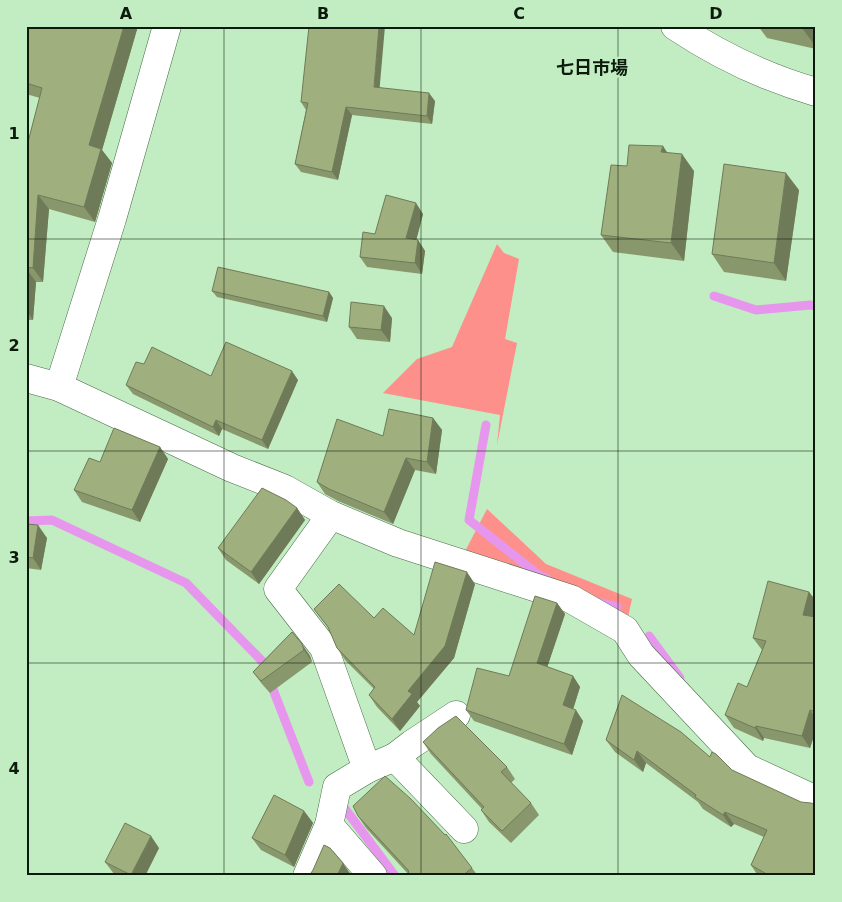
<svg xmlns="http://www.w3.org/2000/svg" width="842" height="902" viewBox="0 0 842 902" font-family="'DejaVu Sans','Noto Sans JP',sans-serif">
<rect width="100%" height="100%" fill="#c2ecc1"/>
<g fill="#fd908a">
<path d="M497 244 504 253 519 259 505 339 517 343 497 445 500 415 383 393 417 359 452 347Z"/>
<path d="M487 509 546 564 632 599 625 630 459 563Z"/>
</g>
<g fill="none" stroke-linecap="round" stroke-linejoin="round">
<g stroke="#e697ed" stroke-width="9">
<path d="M714 296 756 310 810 305 816 306"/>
<path d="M486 425 469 520 540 576 547 579"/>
<path d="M26 521 52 520 186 583 262 661 309 782"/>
<path d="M600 603 617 607"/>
<path d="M649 636 680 678"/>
<path d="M343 806 395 876"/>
</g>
<defs>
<g id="minor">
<path d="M26 378 59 387 232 468 285 489 331 515 398 543 571 599 625 630 641 655 747 768 816 800"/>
<path d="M59 387 112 219 167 26"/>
<path d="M331 515 278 589 324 648 367 769 395 757 412 744 456 715"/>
<path d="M395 757 464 829"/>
<path d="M329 825 373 876"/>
<path d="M307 876 329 825 337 787 367 769"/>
</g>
<path id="secondary" d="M675 26C720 56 764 77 816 92"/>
</defs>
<use href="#minor" stroke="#476c46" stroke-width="29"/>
<use href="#secondary" stroke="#476c46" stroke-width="29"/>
<use href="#minor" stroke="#fff" stroke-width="28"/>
<use href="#secondary" stroke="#fff" stroke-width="28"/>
</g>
<g fill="#89976c">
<path d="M26 26H138L102 150 112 163 95 222 49 209 43 282H36L33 320H26V142H28L40 98 26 94Z"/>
<path d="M758 26H816V49L767 38Z"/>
<path d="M380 88 435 101 432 124 352 115 338 180 301 172 295 164 306 110 301 102Z"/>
<path d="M667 153 694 171 684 261 613 252 601 235Z"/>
<path d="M799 190 786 281 724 272 712 254Z"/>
<path d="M423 214 416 240H418L425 251 422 274 367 267 360 257 375 234Z"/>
<path d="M212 291 329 292 333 298 327 322 217 297Z"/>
<path d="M392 318 390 342 357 339 349 327Z"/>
<path d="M211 376 298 380 268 449 222 429 219 436 133 394 126 385Z"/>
<path d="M433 418 442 430 436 474 415 470 393 524 338 501 325 494 317 482 383 436Z"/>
<path d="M160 447 168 459 140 522 82 502 74 490 100 462Z"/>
<path d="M297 508 305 520 259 584 226 560 218 548Z"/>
<path d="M26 524 47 538 41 570 26 568Z"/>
<path d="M475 584 454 658 417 702 420 706 400 731 377 707 369 695 374 689 345 660 337 648 329 629 314 609 374 618 414 635Z"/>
<path d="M809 592 816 601V612L814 617H816V730L810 748 764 738 763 741 734 728 725 715 747 687 762 650 753 638Z"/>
<path d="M557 603 565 614 547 667 573 676 580 687 573 709 583 721 572 755 474 721 466 710 509 676Z"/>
<path d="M292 632 310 656 312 662 270 693 262 684 253 672Z"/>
<path d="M622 695 816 876H758L751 865 764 837 734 824 731 827 703 809 698 802 646 763 643 772 615 752 606 740Z"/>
<path d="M423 742 507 767 515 779 511 783 531 803 539 815 511 843 489 822 481 810 482 809 431 754Z"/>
<path d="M304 811 313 823 294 867 261 850 252 838Z"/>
<path d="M358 816 472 868 478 876H410L366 828Z"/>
<path d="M159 848 145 876H117L114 874 105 862Z"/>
</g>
<g fill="#6f7b58">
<path d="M124 26H138L102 150 112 163 95 222 84 207 89 145Z"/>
<path d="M379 26H385L379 95 374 87Z"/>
<path d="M803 26H811L816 34V47L802 28Z"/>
<path d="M429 93 435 101 432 124 427 116Z"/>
<path d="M346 107 352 115 338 180 332 172Z"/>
<path d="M663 146 675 164 661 152Z"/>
<path d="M682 154 694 171 684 261 671 243Z"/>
<path d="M786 173 799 190 786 281 774 263Z"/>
<path d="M38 195 49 209 43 282 33 268Z"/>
<path d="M416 203 423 214 414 249 406 238Z"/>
<path d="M418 240 425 251 422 274 415 263Z"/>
<path d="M26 268 36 282 33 320 26 310Z"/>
<path d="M329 292 333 298 327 322 323 316Z"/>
<path d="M384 306 392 318 390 342 381 330Z"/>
<path d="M292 371 298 380 268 449 262 440Z"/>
<path d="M433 418 442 430 436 474 427 462Z"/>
<path d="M216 420 222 429 219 436 213 427Z"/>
<path d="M160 447 168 459 140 522 132 510Z"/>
<path d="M406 458 415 470 393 524 384 512Z"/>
<path d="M297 508 305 520 259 584 251 572Z"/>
<path d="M38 525 47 538 41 570 33 558Z"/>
<path d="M467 572 475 584 454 658 417 702 420 706 400 731 392 719 408 691Z"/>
<path d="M809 592 816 601V612L812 627 803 615Z"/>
<path d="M557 603 565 614 545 674 537 663Z"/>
<path d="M302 644 310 656 312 662 304 650Z"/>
<path d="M573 676 580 687 571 716 563 705Z"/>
<path d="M576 710 583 721 572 755 564 744Z"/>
<path d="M810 710 816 719V730L810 748 802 736Z"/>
<path d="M756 726 764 738 763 741 755 728Z"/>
<path d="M637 751 646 763 643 772 634 760Z"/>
<path d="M304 811 313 823 294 867 285 855Z"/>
<path d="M725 812 734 824 731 827 723 815Z"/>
<path d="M151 836 159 848 145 876H131Z"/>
<path d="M343 863 351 875V876H337Z"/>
</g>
<g fill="#9fb07e" stroke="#6f7b58">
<path d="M26 26H124L89 145 101 149 84 207 38 195 33 268 26 267V142H28L42 88 26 83Z"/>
<path d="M309 26H379L374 87 429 93 427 116 346 107 332 172 295 164 308 103 301 102Z"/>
<path d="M793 26H803L802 28Z"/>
<path d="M629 145 663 146 661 152 682 154 671 243 601 235 611 165 627 166Z"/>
<path d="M724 164 786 173 774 263 712 254Z"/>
<path d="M386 195 416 203 406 238 418 240 415 263 360 257 363 232 375 234Z"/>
<path d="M218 267 329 292 323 316 212 291Z"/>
<path d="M351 302 384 306 381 330 349 327Z"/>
<path d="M226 342 292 371 262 440 216 420 213 427 126 385 136 362 144 364 152 347 211 376Z"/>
<path d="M389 409 433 418 427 462 406 458 384 512 329 489 317 482 337 419 383 436Z"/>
<path d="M114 428 160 447 132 510 74 490 89 458 100 462Z"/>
<path d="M262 488 286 500 297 508 251 572 218 548Z"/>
<path d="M26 524 38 525 33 558 26 557Z"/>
<path d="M435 562 467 572 445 646 408 691 412 694 392 719 369 695 375 687 337 648 328 627 314 609 339 584 374 618 383 608 414 635Z"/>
<path d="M768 581 809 592 803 615 816 617V712L810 710 802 736 756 726 755 728 725 715 738 683 747 687 766 641 753 638Z"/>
<path d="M535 596 557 603 537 663 573 676 563 705 576 710 564 744 466 710 477 668 509 676Z"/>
<path d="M292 632 302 644 304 650 261 681 253 672Z"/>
<path d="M622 695 681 732 710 757 712 752 716 754 732 770 801 802 811 803 816 805V876H770L751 865 767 830 725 812 723 815 695 797 696 795 637 751 634 760 606 740Z"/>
<path d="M456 716 507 767 501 772 531 803 502 831 481 810 484 807 423 742 438 728Z"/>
<path d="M385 776 411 799 445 835 446 834 472 868 462 876H411L408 872 409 871 358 816 353 806Z"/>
<path d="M274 795 304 811 285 855 252 838Z"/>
<path d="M125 823 151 836 131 875 105 862Z"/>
<path d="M324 845 330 848 343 863 337 876H309L313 870Z"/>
</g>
<path fill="none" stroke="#0c1b0c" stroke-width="1" stroke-opacity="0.55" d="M224 26V876M421 26V876M618 26V876M26 239H816M26 451H816M26 663H816"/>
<g text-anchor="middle" stroke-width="4.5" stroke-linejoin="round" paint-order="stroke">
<g font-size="18" font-weight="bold" fill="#0c1b0c" stroke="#c2ecc1">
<text x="592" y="74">七日市場</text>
</g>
</g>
<rect width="842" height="902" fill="none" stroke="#c2ecc1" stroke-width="55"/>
<rect x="28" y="28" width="786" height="846" fill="none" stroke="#0c1b0c" stroke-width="2"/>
<g font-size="16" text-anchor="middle" font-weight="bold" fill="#0c1b0c">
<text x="126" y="19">A</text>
<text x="323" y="19">B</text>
<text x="519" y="19">C</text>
<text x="716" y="19">D</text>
<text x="14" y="139">1</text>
<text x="14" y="351">2</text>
<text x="14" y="563">3</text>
<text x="14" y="774">4</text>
</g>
</svg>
